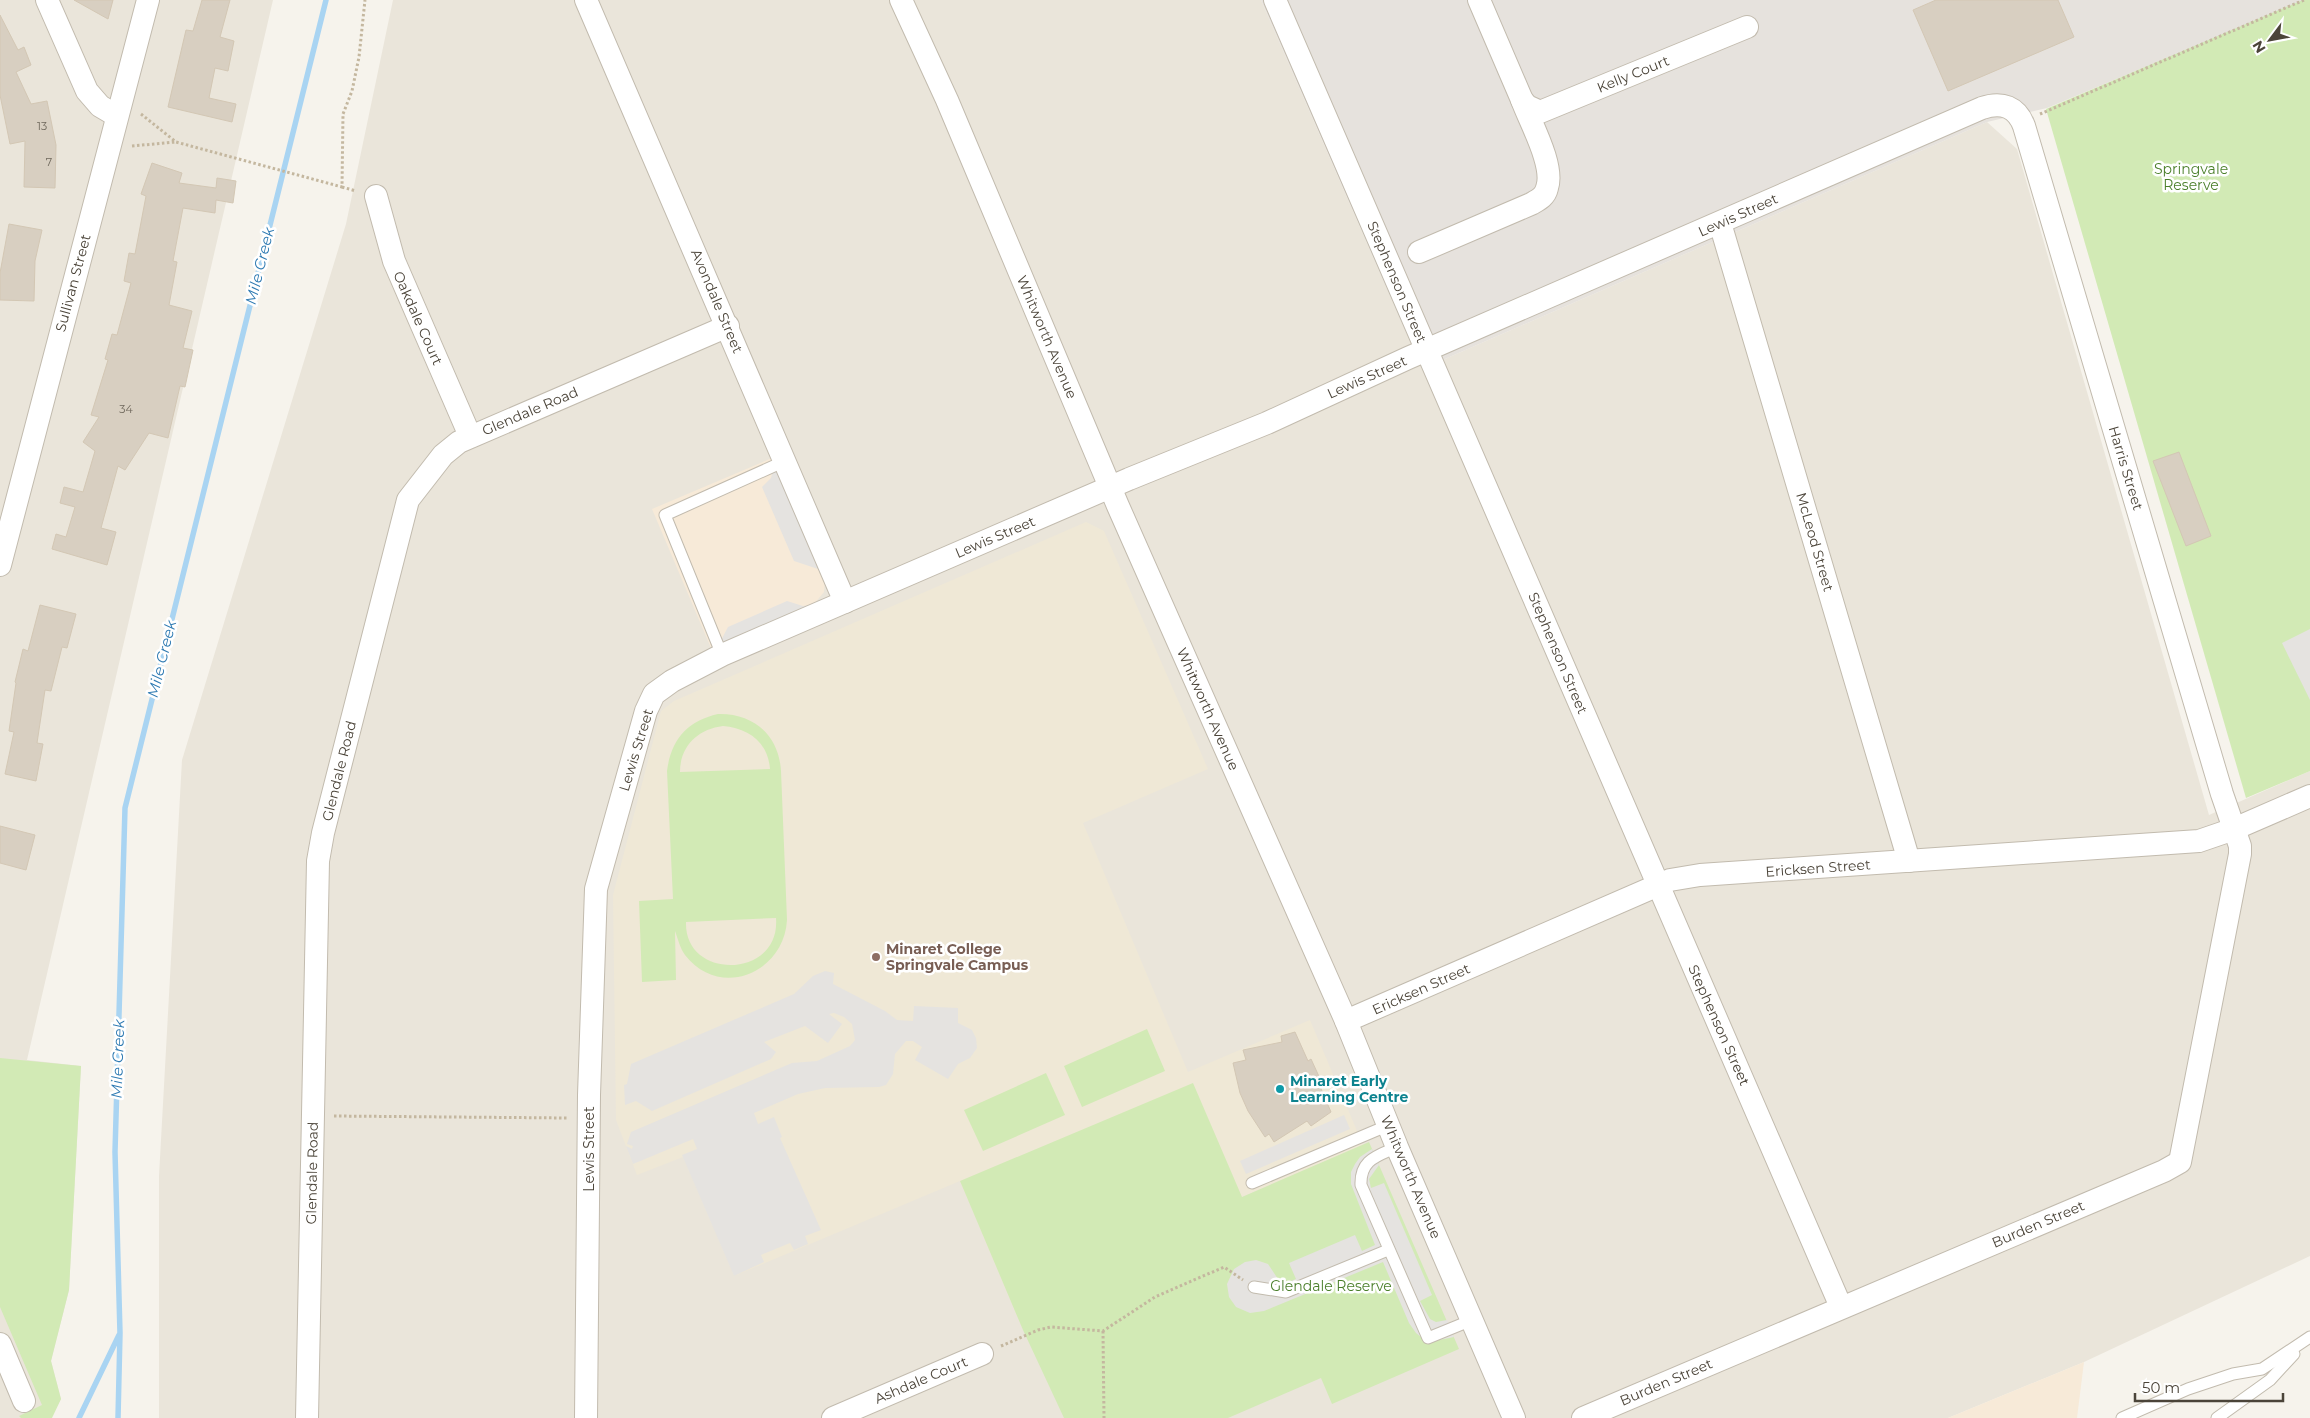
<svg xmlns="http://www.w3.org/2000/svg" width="2310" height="1418" viewBox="0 0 2310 1418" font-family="Montserrat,sans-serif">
<rect width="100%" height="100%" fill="#f6f3ec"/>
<g fill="#eae5da">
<path d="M0 0H273L27 1060 81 1066 69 1290 51 1361 61 1399 51 1418H0Z"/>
<path d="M393 0H1261L1422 369 1987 122 2017 149 2209 815 2310 771V1256L2084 1362 1948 1418H159V1176L182 760 346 224Z"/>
</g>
<g fill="#f7ead8">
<path d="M772 458 825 581 824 592 814 604 711 648 652 509Z"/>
<path d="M2084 1362 2077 1418H1948Z"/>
</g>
<path fill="#e6e2dd" d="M1261 0H2306L2047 108 1987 122 1422 369Z"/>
<path fill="#efe8d6" d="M1086 522 1104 531 1208 769 1083 823 1188 1072 1310 1020 1363 1145 1242 1197 1023 1330 960 1181 734 1276 683 1157 637 1175 616 1120 613 895 661 711 674 701Z"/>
<g fill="#d2eab5" fill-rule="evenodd">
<path d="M2303 0H2310V771L2246 798 2046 109Z"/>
<path d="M718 714C753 713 779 735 781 771L787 920C784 973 720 1000 685 955 680 948 678 939 675 931L676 980 642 982 639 901 673 899 667 771C671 740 687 721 718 714ZM723 726C748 728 768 742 770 769L680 772C680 746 698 729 723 726ZM776 918C781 979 684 981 686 922Z"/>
<path d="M1147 1029 1165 1071 1082 1107 1064 1066Z"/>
<path d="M0 1058 81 1066 69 1290 51 1361 61 1399 52 1418H21L19 1416 42 1405 0 1307Z"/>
<path d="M1046 1073 1065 1115 983 1151 964 1110Z"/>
<path d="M1193 1083 1242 1197 1369 1142 1459 1349 1332 1404 1321 1378 1228 1418H1064L1023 1330 960 1181Z"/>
</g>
<g fill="#e5e3e0">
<path d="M777 469 820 568 818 569 794 561 762 487 771 478 773 470Z"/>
<path d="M787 601 803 606 811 605 718 646 728 627Z"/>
<path d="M2310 629V700L2282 643Z"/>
<path d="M825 971 834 973 833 984 885 1011 897 1020 913 1021 914 1006 958 1008V1023L972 1030 976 1038 977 1048 970 1058 958 1064 948 1079 915 1060 922 1047 913 1041H906L895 1054 893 1074 886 1085 879 1087 825 1088 798 1094 754 1113 758 1124 774 1117 782 1137 780 1138 821 1230 805 1236 808 1244 794 1250 790 1243 761 1255 764 1262 734 1276 682 1155 697 1149 693 1139 633 1164 626 1146 632 1149 633 1146 627 1144 631 1132 792 1063 817 1061 850 1046 855 1040 852 1024 844 1017 834 1013 829 1014 842 1024 828 1043 805 1026 764 1042 776 1052 771 1059 652 1111 636 1101 625 1105 624 1085 627 1084 631 1064 794 994 813 976Z"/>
<path d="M1344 1115 1350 1129 1246 1174 1240 1161Z"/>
<path d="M1372 1149 1379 1165 1369 1179 1371 1188 1384 1183 1432 1295 1420 1301 1430 1319 1436 1322 1447 1320 1454 1337 1434 1341 1421 1337 1416 1333 1409 1323 1383 1262 1264 1311 1250 1313 1236 1307 1229 1297 1227 1284 1234 1269 1245 1262 1256 1260 1268 1264 1282 1285 1296 1279 1289 1263 1355 1235 1362 1251 1375 1245 1351 1184V1172L1355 1164 1360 1157Z"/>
</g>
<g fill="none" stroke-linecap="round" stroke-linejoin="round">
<g stroke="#a9d4f2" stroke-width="5.5">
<path d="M79 1418 119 1335"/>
<path d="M118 1418 120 1333 115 1152 125 808 326 0"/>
</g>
</g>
<g fill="#d8cfc1" stroke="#d3c7b4">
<path d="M74 0H113L108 19Z"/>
<path d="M202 0H230L220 37 234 41 228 71 215 68 209 98 236 104 232 122 168 107 186 30 193 31Z"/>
<path d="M1936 0H2058L2074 37 1948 91 1913 10Z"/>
<path d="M0 15 18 50 24 47 31 65 16 72 31 104 47 101 56 145 55 188 24 187 25 141 10 144 0 95Z"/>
<path d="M152 163 182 173 179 183 216 188 217 178 236 181 233 203 216 200 215 213 183 208 173 261 177 262 169 305 192 311 183 348 193 350 185 387 180 386 168 438 149 433 125 470 118 466 101 528 116 532 107 565 52 549 56 534 66 537 75 507 60 503 64 487 83 492 95 451 83 442 99 417 91 415 108 360 105 359 112 334 117 335 131 283 124 281 129 253 135 254 146 196 141 194Z"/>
<path d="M9 224 42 230 35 261 34 301 0 300V273Z"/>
<path d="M2179 452 2211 536 2186 546 2153 461Z"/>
<path d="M40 605 76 614 67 648 62 647 51 691 45 690 37 743 43 744 36 781 5 774 14 732 9 731 16 683 15 682 23 649 28 651Z"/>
<path d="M0 826 35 835 26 870 0 863Z"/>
<path d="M1295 1032 1308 1061 1311 1059 1322 1083 1319 1084 1331 1112 1311 1126 1307 1121 1274 1142 1269 1134 1265 1137 1248 1111 1240 1093 1233 1063 1246 1060 1243 1050 1282 1042 1281 1036Z"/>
</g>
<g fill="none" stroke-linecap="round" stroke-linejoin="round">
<defs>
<g id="service">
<path d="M722 655 665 515 785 461"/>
<path d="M1397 1147C1378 1156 1360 1159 1361 1185L1428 1338 1472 1320"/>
<path d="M1252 1183 1389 1125"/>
<path d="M1254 1287 1286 1292 1388 1250"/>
<path d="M2122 1418 2188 1389 2233 1374 2262 1369 2310 1337"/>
<path d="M2217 1418 2270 1380 2294 1354"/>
</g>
<g id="minor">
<path d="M47 0 87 91 100 106 117 116"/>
<path d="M586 0 845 602"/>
<path d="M901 0 947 100 1118 506 1346 1021 1397 1147 1514 1418"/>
<path d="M1275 0 1841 1307"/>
<path d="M1479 0 1522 100 1527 106 1540 112 1747 27"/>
<path d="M376 196 394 261 470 436"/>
<path d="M1720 223 1909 861"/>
<path d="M1419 252 1531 204C1538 200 1545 197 1547 188 1555 166 1530 122 1522 100"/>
<path d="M0 565 148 0"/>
<path d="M1346 1021 1670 880 1700 875 2199 841 2234 829 2310 796"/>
<path d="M0 1344 24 1401"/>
<path d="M307 1418 318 861 323 833 408 500 443 455 459 442 728 326"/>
<path d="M586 1418 589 1095 596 889 646 711 654 694 672 681 722 655 1129 479 1267 423 1408 358 1982 108C2002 101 2017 107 2024 126L2222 794 2240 846V854L2180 1162 2164 1171 1583 1418"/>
<path d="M833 1418 982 1354"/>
</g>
</defs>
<use href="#service" stroke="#c2bbae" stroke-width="13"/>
<use href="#minor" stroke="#c2bbae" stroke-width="24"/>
<g stroke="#c4b79f" stroke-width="3" stroke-dasharray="2.5 2.5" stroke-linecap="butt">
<path d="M141 114 176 142 342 187 343 114 352 91 359 57 365 0"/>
<path d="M2040 114 2304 0"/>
<path d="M132 146 176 142"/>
<path d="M342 187 356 191"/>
<path d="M334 1116 568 1118"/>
<path d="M1103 1331 1104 1418"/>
<path d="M1001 1346 1038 1330 1051 1327 1103 1331 1155 1297 1224 1267 1243 1280"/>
</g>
<use href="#service" stroke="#fff" stroke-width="11"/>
<use href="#minor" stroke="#fff" stroke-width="22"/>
</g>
<circle fill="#8d6e63" stroke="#fff" stroke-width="2" cx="876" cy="957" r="5"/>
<circle fill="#0f9aa8" stroke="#fff" stroke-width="2" cx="1280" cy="1089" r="5"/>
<g text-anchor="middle" stroke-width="5" stroke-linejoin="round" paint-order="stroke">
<g font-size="11" fill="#6e675b">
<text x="42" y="130">13</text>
<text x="49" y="166">7</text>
<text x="126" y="413">34</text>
</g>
<g font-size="14" fill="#4b4439" stroke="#fff">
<text transform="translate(1633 74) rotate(-22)" y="5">Kelly Court</text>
<text transform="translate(1738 215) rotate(-24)" y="5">Lewis Street</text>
<text transform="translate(1397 282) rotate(67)" y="5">Stephenson Street</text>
<text transform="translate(73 283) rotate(-75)" y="5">Sullivan Street</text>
<text transform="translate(717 301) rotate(67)" y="5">Avondale Street</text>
<text transform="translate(418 318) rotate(66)" y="5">Oakdale Court</text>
<text transform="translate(1047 337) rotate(67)" y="5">Whitworth Avenue</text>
<text transform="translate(1367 377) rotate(-24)" y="5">Lewis Street</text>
<text transform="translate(530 411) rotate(-23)" y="5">Glendale Road</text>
<text transform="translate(2126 468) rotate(73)" y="5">Harris Street</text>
<text transform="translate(995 537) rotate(-23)" y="5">Lewis Street</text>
<text transform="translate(1815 542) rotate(74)" y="5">McLeod Street</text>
<text transform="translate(1558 653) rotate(67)" y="5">Stephenson Street</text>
<text transform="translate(1208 709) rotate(66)" y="5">Whitworth Avenue</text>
<text transform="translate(636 750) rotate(-73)" y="5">Lewis Street</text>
<text transform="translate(339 771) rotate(-76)" y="5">Glendale Road</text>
<text transform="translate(1818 868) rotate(-4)" y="5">Ericksen Street</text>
<text transform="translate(1421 989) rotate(-24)" y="5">Ericksen Street</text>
<text transform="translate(1719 1025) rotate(66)" y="5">Stephenson Street</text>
<text transform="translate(589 1149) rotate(-90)" y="5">Lewis Street</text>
<text transform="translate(312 1173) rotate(-89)" y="5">Glendale Road</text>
<text transform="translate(1411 1177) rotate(67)" y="5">Whitworth Avenue</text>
<text transform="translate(2038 1224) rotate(-23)" y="5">Burden Street</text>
<text transform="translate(921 1380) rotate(-23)" y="5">Ashdale Court</text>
<text transform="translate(1666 1382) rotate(-23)" y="5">Burden Street</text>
</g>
<g font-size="14" fill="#4a7f2a" stroke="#fff">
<text x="2191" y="174">Springvale<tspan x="2191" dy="16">Reserve</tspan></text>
<text x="1331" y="1291">Glendale Reserve</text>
</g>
<g font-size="14" font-weight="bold" fill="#785e54" stroke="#fff" text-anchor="start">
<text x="886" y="954">Minaret College<tspan x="886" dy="16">Springvale Campus</tspan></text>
</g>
<g font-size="14" font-weight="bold" fill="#0d838f" stroke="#fff" text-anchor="start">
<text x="1290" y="1086">Minaret Early<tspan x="1290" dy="16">Learning Centre</tspan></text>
</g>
<g font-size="15" font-style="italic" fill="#2e7ab2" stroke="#fff">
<text transform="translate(260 266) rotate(-76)" y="5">Mile Creek</text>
<text transform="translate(162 659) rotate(-76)" y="5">Mile Creek</text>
<text transform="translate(118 1059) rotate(-88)" y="5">Mile Creek</text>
</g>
</g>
<g transform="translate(2270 40) rotate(238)" stroke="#ffffff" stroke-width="4" paint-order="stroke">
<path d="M0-4L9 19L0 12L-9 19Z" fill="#4b4439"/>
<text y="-8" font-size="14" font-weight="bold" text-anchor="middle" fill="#4b4439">N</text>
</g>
<path d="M2135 1393v8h148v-8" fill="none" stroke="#4b4439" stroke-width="2.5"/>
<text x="2142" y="1393" font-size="15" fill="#4b4439" stroke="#ffffff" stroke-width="4" paint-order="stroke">50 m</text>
</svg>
